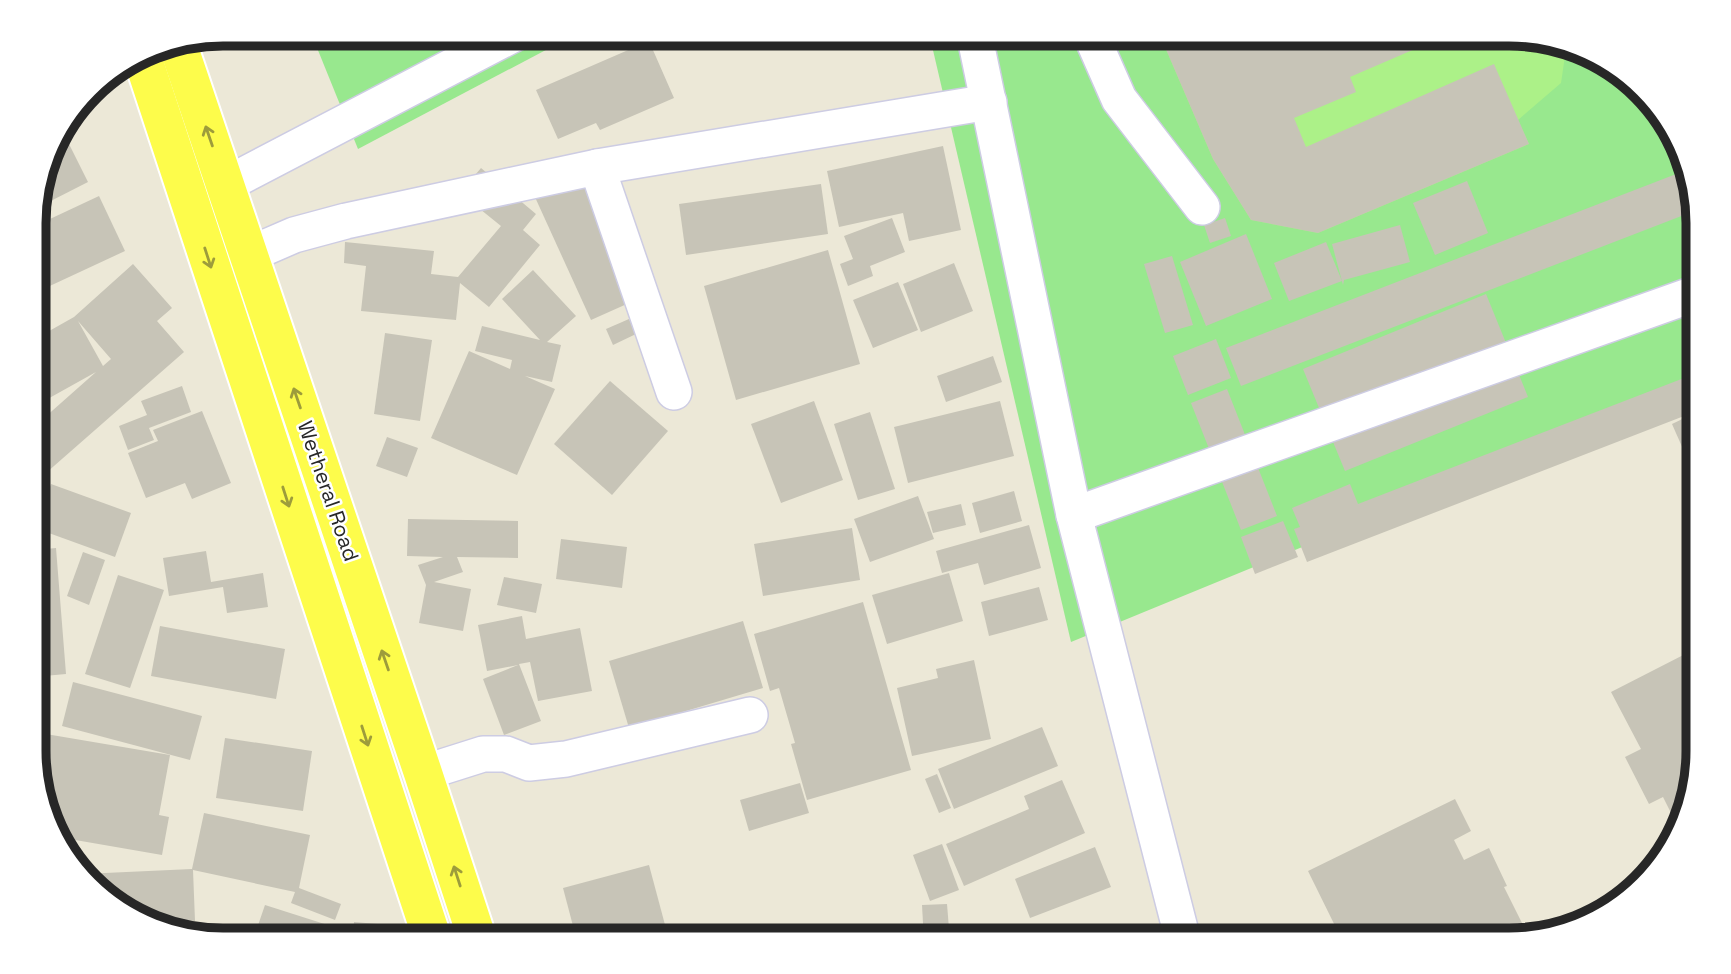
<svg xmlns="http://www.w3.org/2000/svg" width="1731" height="974" viewBox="0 0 1731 974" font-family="'Space Grotesk',sans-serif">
<rect width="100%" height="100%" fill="#ece8d7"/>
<g fill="#98e88e">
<path d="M311 33H578L358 149Z"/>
<path d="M929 33H1509L1603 58 1666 118 1697 209V385L1071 642Z"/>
</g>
<path fill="#acf188" d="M1159 33H1509L1566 49 1561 83 1518 120 1529 144 1318 233 1251 220 1213 159Z"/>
<g fill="#c7c4b7" fill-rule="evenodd">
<path d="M1114 33H1135L1118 42Z"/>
<path d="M1159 33H1452L1350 77 1356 92 1294 118 1306 147 1494 64 1529 144 1318 233 1251 220 1213 159Z"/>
<path d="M649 41 674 98 600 130 596 123 558 139 536 90Z"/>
<path d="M61 128 88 182 35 209V198L53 138Z"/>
<path d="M943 146 961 230 909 241 903 213 839 227 827 171Z"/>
<path d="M481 168 536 214 523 230 540 245 489 307 460 283 456 320 361 311 366 266 344 263 345 242 434 251 431 274 458 277 501 226 460 193Z"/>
<path d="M1684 171 1697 210 1241 386 1226 348Z"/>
<path d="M582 176 638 299 591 320 529 184Z"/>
<path d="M1467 181 1488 233 1435 255 1413 203Z"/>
<path d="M821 184 828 234 686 255 679 204Z"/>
<path d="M99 196 125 251 39 291 35 281V226Z"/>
<path d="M892 218 905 252 870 266 873 276 848 286 840 264 853 259 844 236Z"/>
<path d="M1225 218 1231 236 1210 243 1204 225Z"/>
<path d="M1400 225 1410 262 1344 280 1343 285 1332 244Z"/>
<path d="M1246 234 1272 299 1206 326 1180 262Z"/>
<path d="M1326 242 1342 281 1289 301 1274 263Z"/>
<path d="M828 250 860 364 736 400 704 286Z"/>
<path d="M1172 256 1193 325 1165 333 1144 264Z"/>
<path d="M954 263 973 311 921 332 903 284Z"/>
<path d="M133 264 172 308 157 321 184 352 38 480 35 477V426L96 372 35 406V339L74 317ZM78 321 111 359 103 366Z"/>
<path d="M533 270 576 316 547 342 561 345 552 382 525 376 555 389 517 475 431 438 469 351 510 369 512 360 475 351 482 326 540 340 502 299Z"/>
<path d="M898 282 918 330 873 348 853 300Z"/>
<path d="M1486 294 1528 397 1345 471 1303 369Z"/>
<path d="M629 319 636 334 613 345 606 329Z"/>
<path d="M385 333 432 340 420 421 374 414Z"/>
<path d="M1216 339 1231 378 1188 395 1173 356Z"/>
<path d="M993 356 1002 382 946 402 937 376Z"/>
<path d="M1697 373V411L1307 562 1294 529 1300 527 1292 508 1350 484 1358 504Z"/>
<path d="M610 381 668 431 612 495 554 444Z"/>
<path d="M182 386 191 412 149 428 154 440 128 450 119 426 147 415 141 401Z"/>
<path d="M1227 389 1277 516 1241 530 1191 403Z"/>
<path d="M814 401 843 480 781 503 751 424Z"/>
<path d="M1000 401 1014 456 908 483 894 427Z"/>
<path d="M202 411 231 483 192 499 185 483 146 498 128 453 158 441 153 430Z"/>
<path d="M870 412 895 489 858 500 834 424Z"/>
<path d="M1697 412V443L1683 449 1672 424Z"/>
<path d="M387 437 418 448 407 477 376 466Z"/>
<path d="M51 484 131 513 115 557 35 528Z"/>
<path d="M1014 491 1022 521 980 533 972 503Z"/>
<path d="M918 496 934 539 870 562 854 519Z"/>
<path d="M961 504 966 525 933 533 927 512Z"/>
<path d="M408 519 518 521V558L457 557 463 572 434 582 471 589 463 631 419 623 426 585 418 565 443 557 407 556Z"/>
<path d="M1283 521 1298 557 1255 574 1241 537Z"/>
<path d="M1029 525 1041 568 984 585 978 563 942 573 936 551Z"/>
<path d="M852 528 860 580 763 596 754 544Z"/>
<path d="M561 539 627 547 622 588 556 579Z"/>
<path d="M56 548 66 674 44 676 47 703 35 704V550Z"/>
<path d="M206 551 211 582 263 573 268 607 227 613 223 587 169 596 163 558Z"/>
<path d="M83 552 105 560 89 605 67 596Z"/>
<path d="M949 573 963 621 887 644 872 595Z"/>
<path d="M118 575 164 590 130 688 85 674Z"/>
<path d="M504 577 542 584 536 613 497 605Z"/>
<path d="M1039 587 1048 620 989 636 981 602Z"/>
<path d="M863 602 911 770 807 800 791 744 795 743 779 688 770 691 754 634Z"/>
<path d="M522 616 526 639 580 628 592 691 538 701 530 662 519 664 541 721 504 735 483 679 518 665 487 671 478 625Z"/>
<path d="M743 621 763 688 629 728 609 661Z"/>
<path d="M160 626 285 649 276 699 151 676Z"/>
<path d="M1697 648V764L1678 827 1663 797 1649 804 1625 757 1641 749 1611 692Z"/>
<path d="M974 660 991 739 912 756 897 688 938 678 936 669Z"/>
<path d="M73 682 202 716 190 760 62 726Z"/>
<path d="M1042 727 1058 766 954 809 938 769Z"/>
<path d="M40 733 170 755 159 815 169 817 162 855 58 837 35 776V763Z"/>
<path d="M225 738 312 751 303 811 216 798Z"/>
<path d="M937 774 951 808 939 813 925 779Z"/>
<path d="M1062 780 1085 833 964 886 946 844 1029 809 1024 796Z"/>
<path d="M800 783 809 813 749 831 740 800Z"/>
<path d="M1455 799 1471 831 1454 840 1464 860 1489 848 1507 886 1504 887 1529 937 1521 940H1342L1308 871Z"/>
<path d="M204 813 310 835 299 888 341 904 335 920 291 903 295 892 193 870 195 921 154 923 128 916 83 874 192 869Z"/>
<path d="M942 844 959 890 930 901 913 855Z"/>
<path d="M1095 847 1111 887 1030 918 1015 879Z"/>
<path d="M649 865 668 936 651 941H577L563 888Z"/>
<path d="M947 904 950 941H924L922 905Z"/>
<path d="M265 905 334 927 329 941H276L255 934Z"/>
<path d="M354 922 389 925 388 941H353Z"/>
<path d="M184 924 203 927 201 935 183 930Z"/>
<path d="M1108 925 1111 940 1032 941V939Z"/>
<path d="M213 932 236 940V941H222L211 938Z"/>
</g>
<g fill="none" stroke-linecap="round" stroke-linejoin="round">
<defs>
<g id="minor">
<path d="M974 33 1074 515 1183 940"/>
<path d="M1090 33 1119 99 1202 207"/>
<path d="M597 167 674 392"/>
<path d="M200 198 516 33"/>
<path d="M248 255 294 235 346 221 597 167 989 102"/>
<path d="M1074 515 1697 293"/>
<path d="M423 773 483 754H506L529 763 566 759 750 715"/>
</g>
<g id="major">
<path d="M177 42 423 773 478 941"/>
<path d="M141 53 433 941"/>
</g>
</defs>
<use href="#minor" stroke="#cdcce3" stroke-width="38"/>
<use href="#major" stroke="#fff" stroke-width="42"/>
<use href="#minor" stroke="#fff" stroke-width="35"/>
<use href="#major" stroke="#fdfc4b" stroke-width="38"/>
</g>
<defs><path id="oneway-shaft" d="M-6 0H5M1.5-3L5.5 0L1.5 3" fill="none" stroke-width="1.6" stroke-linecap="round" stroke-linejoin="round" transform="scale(1.75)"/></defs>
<g stroke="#9d9c3b">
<use href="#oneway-shaft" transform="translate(209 136) rotate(-109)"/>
<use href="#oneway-shaft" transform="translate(208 258) rotate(72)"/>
<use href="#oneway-shaft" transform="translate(297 398) rotate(-109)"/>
<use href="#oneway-shaft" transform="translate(286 497) rotate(72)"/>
<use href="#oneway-shaft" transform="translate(385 660) rotate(-109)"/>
<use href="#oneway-shaft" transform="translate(365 736) rotate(72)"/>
<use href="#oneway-shaft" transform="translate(457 876) rotate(-108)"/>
</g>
<g text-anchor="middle" stroke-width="5" stroke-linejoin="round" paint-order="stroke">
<g font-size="21" fill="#272727" stroke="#fff">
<text transform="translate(328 491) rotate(71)" y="7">Wetheral Road</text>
</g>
</g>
<path d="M0 0H1731V974H0ZM223 46H1509A177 177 0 0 1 1686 223V751A177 177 0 0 1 1509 928H223A177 177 0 0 1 46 751V223A177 177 0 0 1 223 46Z" fill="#fff" fill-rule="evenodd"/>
<path fill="none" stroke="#272727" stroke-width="9" d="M223 46H1509A177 177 0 0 1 1686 223V751A177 177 0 0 1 1509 928H223A177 177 0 0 1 46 751V223A177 177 0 0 1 223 46Z"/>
</svg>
